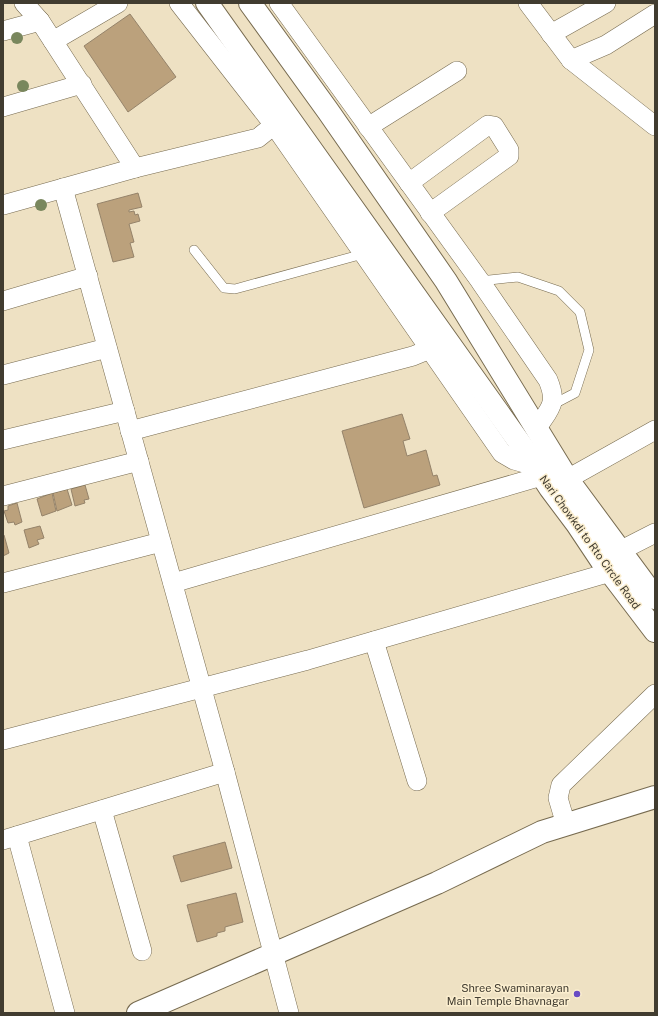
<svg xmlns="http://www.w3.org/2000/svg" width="658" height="1016" viewBox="0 0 658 1016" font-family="'Public Sans',sans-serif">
<rect width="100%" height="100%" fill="#eee1c3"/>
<g fill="#bba17c" stroke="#95836a">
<path d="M130 14 176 77 128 112 84 46Z"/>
<path d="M138 193 142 207 129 210V212L134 211 135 215 138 214 140 221 129 224 134 242 130 243 134 257 113 262 97 204Z"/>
<path d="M402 414 410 439 403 441 407 456 426 450 433 476 437 475 440 485 364 508 342 431Z"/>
<path d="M85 485 89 499 84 500 85 503 75 506 71 489Z"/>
<path d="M67 489 72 505 57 511 53 493Z"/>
<path d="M52 493 56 511 42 516 37 499Z"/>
<path d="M17 503 22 522 15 525 14 522 8 523 4 511 8 510V506Z"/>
<path d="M40 526 44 538 37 540 39 544 29 548 24 530Z"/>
<path d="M4 535 9 553 3 556V536Z"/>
<path d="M225 842 232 868 181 882 173 856Z"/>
<path d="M236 893 243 922 225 927V931L217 933V936L197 942 187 905Z"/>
</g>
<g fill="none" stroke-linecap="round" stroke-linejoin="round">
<defs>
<g id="service">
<path d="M194 250 224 288 235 289 363 254"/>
<path d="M480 281 518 277 559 291 580 312 589 350 575 393 552 405"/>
</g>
<g id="minor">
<path d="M24 3 40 21 135 168"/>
<path d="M179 3 274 125 502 453 514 460 535 466"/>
<path d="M279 3 480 281 548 380C558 404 550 408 537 428"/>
<path d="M528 3 571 60 606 45 655 14"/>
<path d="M3 31 40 21"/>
<path d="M551 34 606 3"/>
<path d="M53 41 118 3"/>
<path d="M571 60 655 126"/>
<path d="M3 107 82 84"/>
<path d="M368 127 457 71"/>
<path d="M409 183 488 125 494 126 509 150V156L430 213"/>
<path d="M63 188 225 772 289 1013"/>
<path d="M3 205 135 168 258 138 274 125"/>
<path d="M3 301 88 276"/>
<path d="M3 375 107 348"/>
<path d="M130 431 413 356 430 349"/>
<path d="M3 440 125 411"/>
<path d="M555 486 655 430"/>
<path d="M3 496 139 461"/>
<path d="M608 557 655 533"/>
<path d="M3 583 161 542"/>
<path d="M173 583 542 476"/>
<path d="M374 641 417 781"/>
<path d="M3 740 308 660 611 572"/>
<path d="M102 810 142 951"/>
<path d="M566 825 558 798 561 785 655 694"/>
<path d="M17 836 65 1013"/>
<path d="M3 840 225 772"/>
</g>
<path id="tertiary" d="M138 1013 437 883 542 832 655 797"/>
<g id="trunk">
<path d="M207 3 527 453 550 488 577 524 601 560 655 631"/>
<path d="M250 3 328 111 446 281 568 480 655 598"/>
</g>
</defs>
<use href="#service" stroke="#776b50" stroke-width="10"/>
<use href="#minor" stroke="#776b50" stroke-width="20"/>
<use href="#tertiary" stroke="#776b50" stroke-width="24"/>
<use href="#trunk" stroke="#776b50" stroke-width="24"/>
<use href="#service" stroke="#fff" stroke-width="9"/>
<use href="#minor" stroke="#fff" stroke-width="19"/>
<use href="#tertiary" stroke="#fff" stroke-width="22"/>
<use href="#trunk" stroke="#fff" stroke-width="22"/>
</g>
<g fill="#79875d">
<circle cx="17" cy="38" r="6"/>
<circle cx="23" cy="86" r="6"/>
<circle cx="41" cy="205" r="6"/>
</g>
<circle fill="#684bc4" stroke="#fbeecf" stroke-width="1.5" cx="577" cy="994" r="4"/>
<g text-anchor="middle" stroke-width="3" stroke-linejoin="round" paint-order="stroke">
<g font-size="11" fill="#413c30" stroke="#fbeecf">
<text transform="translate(590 542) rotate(54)" y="4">Nari Chowkdi to Rto Circle Road</text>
</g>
<g font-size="11" fill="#413c30" stroke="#fbeecf" text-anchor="end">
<text x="569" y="992">Shree Swaminarayan<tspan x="569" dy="13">Main Temple Bhavnagar</tspan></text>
</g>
</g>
<rect width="658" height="1016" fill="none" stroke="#413c30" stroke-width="8"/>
</svg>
